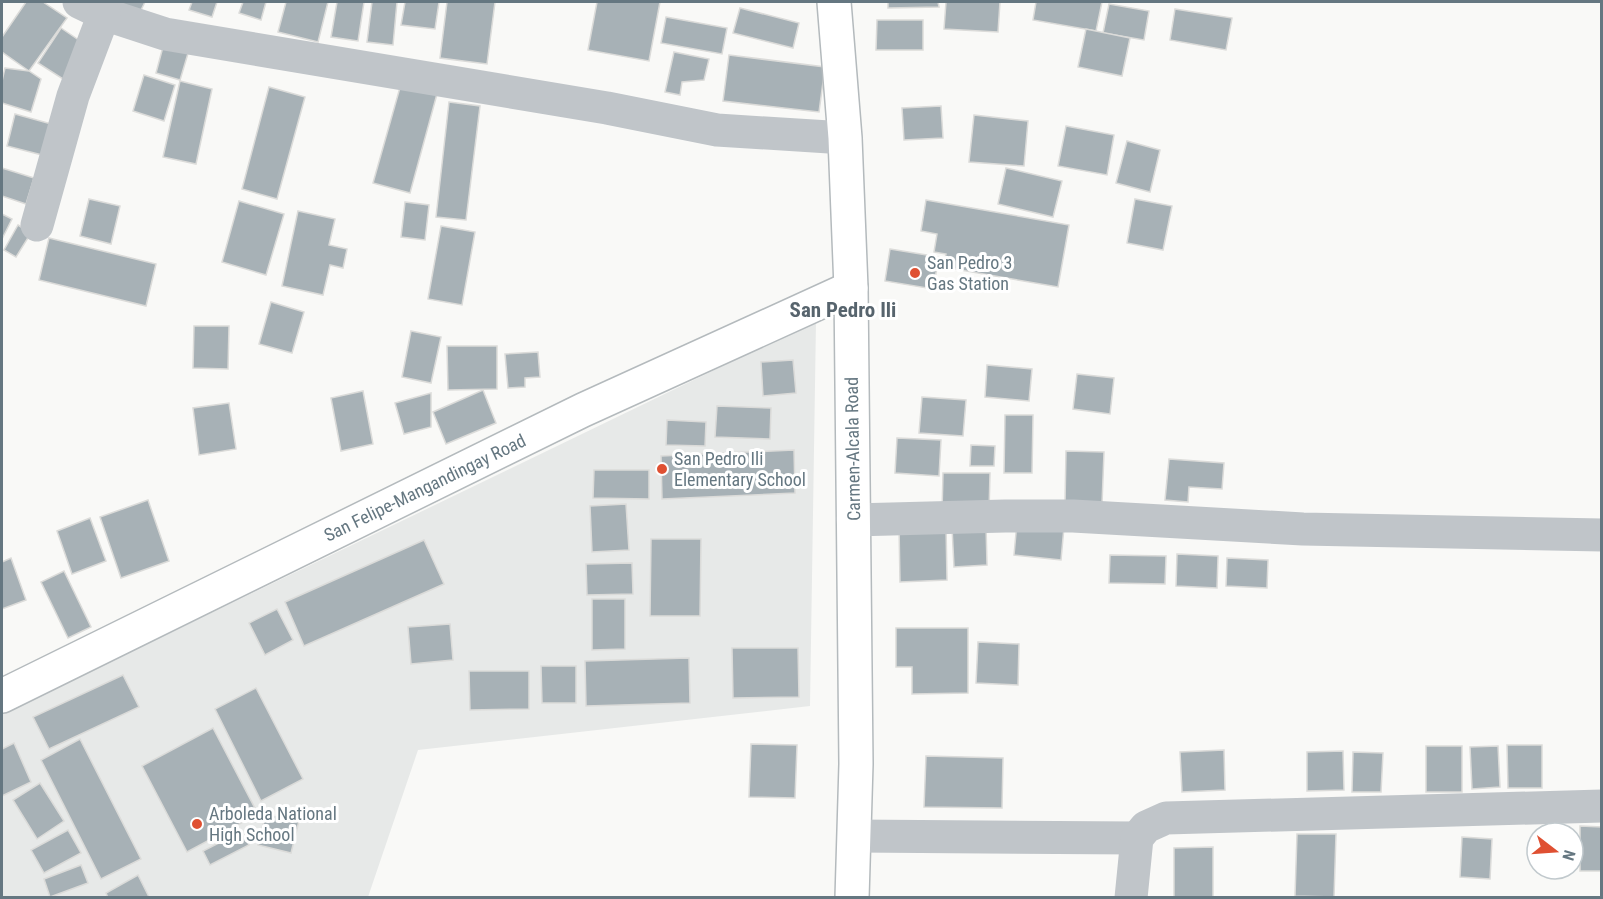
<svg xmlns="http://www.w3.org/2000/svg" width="1603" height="899" viewBox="0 0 1603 899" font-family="'Roboto Condensed',sans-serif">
<rect width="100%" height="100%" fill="#f9f9f7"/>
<path fill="#e7e9e8" d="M816 321 810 706 418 750 368 897 2 898V714Z"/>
<g fill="#a7b1b6" stroke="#dbdbd9" stroke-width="1.5">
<path d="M26 2H43L67 18 29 71 2 52V37Z"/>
<path d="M116 2H145L139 14Z"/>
<path d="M192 2H217L212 17 189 10Z"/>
<path d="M243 2H266L261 20 239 13Z"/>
<path d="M286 2H328L318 42 278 32Z"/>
<path d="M337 2H364L358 41 331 37Z"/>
<path d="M372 2H397L393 45 367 42Z"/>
<path d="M405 2H439L435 29 401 25Z"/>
<path d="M447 2H495L487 64 440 58Z"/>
<path d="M597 2H660L649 61 588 50Z"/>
<path d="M888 2H938L939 7 888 8Z"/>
<path d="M946 2H1000L998 32 944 29Z"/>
<path d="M1036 2H1102L1096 31 1033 20Z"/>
<path d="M1109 4 1149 11 1144 40 1103 33Z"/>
<path d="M740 8 799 23 793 48 733 33Z"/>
<path d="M1175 9 1232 18 1226 50 1170 40Z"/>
<path d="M666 17 727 28 722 54 661 43Z"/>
<path d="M877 20H923V50H876Z"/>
<path d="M61 28 86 45 63 79 38 63Z"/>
<path d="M1086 29 1130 38 1122 76 1078 67Z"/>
<path d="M164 43 189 50 180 80 156 73Z"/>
<path d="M674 52 709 59 704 80 682 82 680 95 665 92Z"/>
<path d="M729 55 825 67 819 112 723 101Z"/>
<path d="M5 68 29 71 41 79 31 112 2 103V81Z"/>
<path d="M144 75 175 85 164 121 133 111Z"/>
<path d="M180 81 212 89 196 164 163 157Z"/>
<path d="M401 84 437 94 410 193 373 183Z"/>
<path d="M269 87 305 97 277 199 242 189Z"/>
<path d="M449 102 480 106 466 220 436 217Z"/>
<path d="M941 106 943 138 904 140 902 108Z"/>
<path d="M15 114 55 125 46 156 7 146Z"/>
<path d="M974 115 1028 121 1024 166 969 162Z"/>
<path d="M1066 126 1114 135 1107 175 1058 166Z"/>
<path d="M1127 141 1160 150 1150 192 1116 183Z"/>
<path d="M2 168 34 178 26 204 2 196Z"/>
<path d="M1006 168 1062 181 1053 217 998 204Z"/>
<path d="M89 199 120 206 111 244 80 236Z"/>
<path d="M1135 199 1172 206 1163 250 1127 243Z"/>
<path d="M926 200 1069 225 1058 287 943 267 946 254 934 252 937 234 921 231Z"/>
<path d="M239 201 284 214 266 275 222 262Z"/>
<path d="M405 202 429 205 425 240 401 237Z"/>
<path d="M298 211 335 219 329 245 347 249 343 268 330 265 323 295 282 286Z"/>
<path d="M2 214 12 219 2 239Z"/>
<path d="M18 225 31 233 16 257 4 250Z"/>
<path d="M441 226 475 232 462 305 428 299Z"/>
<path d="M49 238 156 264 146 306 39 280Z"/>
<path d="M890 249 939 257 933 289 885 281Z"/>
<path d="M271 302 304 312 292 353 259 344Z"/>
<path d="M194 326H229L228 369 193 368Z"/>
<path d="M411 331 441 337 431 383 402 377Z"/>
<path d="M447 346H497V389L448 390Z"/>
<path d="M538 352 540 377 525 378V387L508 388 505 354Z"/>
<path d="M793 360 796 393 763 396 761 362Z"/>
<path d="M987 365 1032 369 1029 401 985 397Z"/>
<path d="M1077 374 1114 378 1110 414 1073 409Z"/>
<path d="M483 390 496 423 446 444 433 412Z"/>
<path d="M363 391 373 444 341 451 331 398Z"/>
<path d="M431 393V427L404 434 395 403Z"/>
<path d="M922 397 966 400 963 436 919 433Z"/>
<path d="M229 403 236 449 199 455 193 408Z"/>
<path d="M717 406 771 408 770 439 715 437Z"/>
<path d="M1005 415H1033L1032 473H1004Z"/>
<path d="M667 420 706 422 705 446 666 445Z"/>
<path d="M897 438 941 440 939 476 895 473Z"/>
<path d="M971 445 995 446 994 466H970Z"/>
<path d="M794 450 795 493 662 499 661 456Z"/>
<path d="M1066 451 1104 452 1102 504 1065 503Z"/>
<path d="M1169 459 1224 463 1222 489 1189 487 1188 502 1165 500Z"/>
<path d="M594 470H649V499L593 498Z"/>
<path d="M943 473H990L989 513 942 512Z"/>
<path d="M148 500 169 561 121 578 100 517Z"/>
<path d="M626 504 629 550 592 552 590 506Z"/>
<path d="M90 518 106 561 72 574 57 531Z"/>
<path d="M1017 522 1064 527 1061 560 1014 555Z"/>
<path d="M946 525 947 580 900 582 899 526Z"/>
<path d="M986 525 987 565 954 567 952 527Z"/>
<path d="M651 539H701L700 616H650Z"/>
<path d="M424 540 444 584 304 646 285 602Z"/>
<path d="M1177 554 1218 556 1217 588 1176 586Z"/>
<path d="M1110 555 1166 556 1165 584 1109 583Z"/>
<path d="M11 558 26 600 2 609V562Z"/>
<path d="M1227 558 1268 560 1267 588 1226 586Z"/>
<path d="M632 563 633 594 587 595 586 564Z"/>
<path d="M64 571 91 627 68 638 41 582Z"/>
<path d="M592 599H625V649L592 650Z"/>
<path d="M277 609 293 640 265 655 249 623Z"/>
<path d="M450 624 453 660 411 664 408 627Z"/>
<path d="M896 628H968V693L912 694V667H896Z"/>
<path d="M978 642 1019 644 1018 685 976 683Z"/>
<path d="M732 648H798L799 697 733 698Z"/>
<path d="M689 658 690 703 586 706 585 661Z"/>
<path d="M541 666H576V703H542Z"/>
<path d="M469 671H529V709L470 710Z"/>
<path d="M123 675 139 707 49 749 33 717Z"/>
<path d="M256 688 303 779 261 801 215 709Z"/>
<path d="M213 728 258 814 187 852 142 766Z"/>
<path d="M80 739 141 859 101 879 41 760Z"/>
<path d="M14 743 31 782 2 796V749Z"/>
<path d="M751 744 797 745 795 798 749 797Z"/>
<path d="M1507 745H1542V788H1508Z"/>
<rect x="1426" y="746" width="36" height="46"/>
<path d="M1498 746 1500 787 1472 789 1470 747Z"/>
<path d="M1224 750 1225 790 1182 792 1180 752Z"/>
<path d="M1343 751 1344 790 1307 791V752Z"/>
<path d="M1353 752 1383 753 1381 792H1352Z"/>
<path d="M926 756 1003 758 1002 808 924 807Z"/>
<path d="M40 783 64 821 37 839 13 800Z"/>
<path d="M266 813 299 821 291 853 258 845Z"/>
<path d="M1580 826 1602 827V871H1580Z"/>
<path d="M68 830 81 853 44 873 31 850Z"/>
<path d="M242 831 249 845 210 865 203 851Z"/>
<path d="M1297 834H1336L1334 897 1295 896Z"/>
<path d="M1462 837 1492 839 1490 879 1460 877Z"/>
<path d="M1213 847V897L1174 898V848Z"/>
<path d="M81 865 88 883 50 897 44 879Z"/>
<path d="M138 875 149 897 108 898 106 893Z"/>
</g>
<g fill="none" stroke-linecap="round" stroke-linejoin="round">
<defs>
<g id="major">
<path d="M834 2 845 138 851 288 856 764 852 898"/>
<path d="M2 696 583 410 851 288"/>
</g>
</defs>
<use href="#major" stroke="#b4babd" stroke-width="36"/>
<g stroke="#c0c5c9" stroke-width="33">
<path d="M79 2 104 14 165 34 607 108 717 130 845 138"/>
<path d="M37 225 73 96 104 14"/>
<path d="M853 520 1005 516H1073L1303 529 1602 535"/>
<path d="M855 836 1137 838"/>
<path d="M1131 898 1137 838 1146 827 1166 818 1602 806"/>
</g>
<use href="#major" stroke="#fff" stroke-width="33"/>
</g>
<g fill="#df5032" stroke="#fff" stroke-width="2">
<circle cx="915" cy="273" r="6"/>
<circle cx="662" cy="469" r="6"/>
<circle cx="197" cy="824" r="6"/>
</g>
<g text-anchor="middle" stroke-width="6" stroke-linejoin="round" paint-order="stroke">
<g font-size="18" fill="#657781" stroke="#fff" text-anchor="start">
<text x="927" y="269">San Pedro 3<tspan x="927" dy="21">Gas Station</tspan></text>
<text x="674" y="465">San Pedro Ili<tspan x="674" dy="21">Elementary School</tspan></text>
<text x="209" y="820">Arboleda National<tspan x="209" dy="21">High School</tspan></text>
</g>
<g font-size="18" fill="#657781" stroke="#fff">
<text transform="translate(853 449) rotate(-91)" y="6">Carmen-Alcala Road</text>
<text transform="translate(425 488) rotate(-26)" y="6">San Felipe-Mangandingay Road</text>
</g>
<g font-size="21" font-weight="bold" fill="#57646d" stroke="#fff">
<text x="843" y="317">San Pedro Ili</text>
</g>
</g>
<rect width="1603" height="899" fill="none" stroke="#657781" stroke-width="6"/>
<g transform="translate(1555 851) rotate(107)"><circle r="28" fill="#ffffff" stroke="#c1c9cd" stroke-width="1.5"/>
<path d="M0-4.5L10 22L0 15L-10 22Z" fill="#df5032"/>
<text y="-9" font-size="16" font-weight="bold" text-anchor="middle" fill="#657781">N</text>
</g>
</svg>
